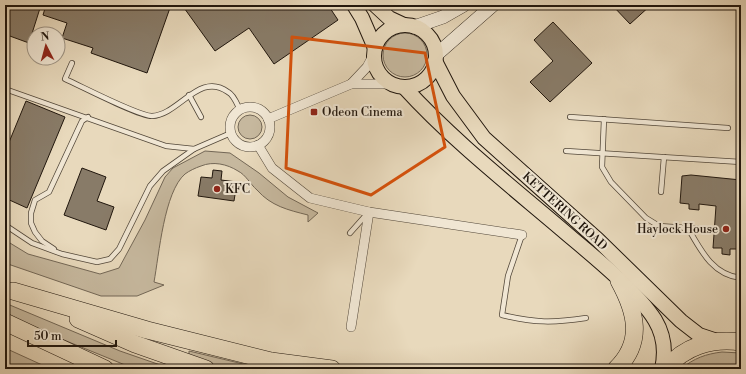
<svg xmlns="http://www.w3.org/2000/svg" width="746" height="374" viewBox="0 0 746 374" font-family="'Libre Bodoni',serif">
<rect width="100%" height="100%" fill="#e8d9bc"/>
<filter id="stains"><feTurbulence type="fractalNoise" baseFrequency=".005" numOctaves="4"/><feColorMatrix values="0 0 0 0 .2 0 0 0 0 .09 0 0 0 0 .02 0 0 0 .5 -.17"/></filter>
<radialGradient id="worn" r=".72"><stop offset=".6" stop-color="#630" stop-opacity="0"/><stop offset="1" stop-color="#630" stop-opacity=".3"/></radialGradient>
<g fill="#c6b89e" stroke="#736756">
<circle cx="405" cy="55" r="22"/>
<circle cx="250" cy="127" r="12"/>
<path d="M205 151 230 153 259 173 288 197 318 213 308 222V215C288 210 271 206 257 190 250 184 246 175 238 171 227 164 213 161 201 166 195 168 189 171 185 174 164 192 159 255 154 282L164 285 137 296H101L5 263V240L28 254 100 274 119 268 145 220 165 177 173 168Z"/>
<path d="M5 303 120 351 172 369H135L5 316Z"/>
<path d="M5 348 51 369H5Z"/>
<path d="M189 351 264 369H226L189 357Z"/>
<path d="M722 352 741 353V369H681C694 358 706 354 722 352Z"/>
</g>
<g fill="#887b68" stroke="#20160d">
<path d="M5 5H41L29 43 7 35 5 40Z"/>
<path d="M46 5H171L147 73 91 53 93 48 62 38 67 23 43 15Z"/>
<path d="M182 5H328L338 20 274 64 249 28 215 51Z"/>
<path d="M612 5H651L630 24Z"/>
<path d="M553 22 592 63 550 102 530 82 553 61 534 40Z"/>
<path d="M26 101 65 117 27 208 5 198V152Z"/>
<path d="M82 168 106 177 97 201 114 207 106 230 64 215Z"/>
<path d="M213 170 222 171 221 180 237 182 234 201 198 196 201 177 212 178Z"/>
<path d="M691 175 741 180V209L738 249H730V255L722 254V248H713L716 206 699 204V210L689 209V204L680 203 682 176Z"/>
</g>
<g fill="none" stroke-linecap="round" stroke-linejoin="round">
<defs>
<g id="lane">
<path d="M72 63 65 79C81 86 138 116 152 116 179 115 199 71 228 92 234 95 237 104 240 110"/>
<path d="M5 89 166 146 194 149"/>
<path d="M189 95 201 117"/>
<path d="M570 117 728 128"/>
<path d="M604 119 602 167 611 182 646 218 659 226 688 228C701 251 713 275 741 278"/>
<path d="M566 151 741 162"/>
<path d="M661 192 664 157"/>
<path d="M5 225 32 243 62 254 97 262 110 259 119 249 150 186 163 171 194 149 231 133"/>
<path d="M688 228 702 229"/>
<path d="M350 233 366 215"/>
<path d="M522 235 508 276 502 315C535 323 553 323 586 318"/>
<path d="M54 249 42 241 35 232 31 223V213L35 200 49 192 82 121 88 117"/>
</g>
<g id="street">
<path d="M351 84 367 67 374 54"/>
<circle cx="250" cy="127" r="20"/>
<path d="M268 119 351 84H392"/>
<path d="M258 145 272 168 310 198 369 212 522 235"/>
<path d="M351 327 369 212"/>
</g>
<g id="secondary">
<path d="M414 27 443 17 464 5"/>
<path d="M436 55 493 5"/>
</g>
<g id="primary">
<path d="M354 5 362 18 375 48"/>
<path d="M375 5 389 18 404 25"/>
<circle cx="405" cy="56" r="31"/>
<path d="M435 61 453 96 484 138 598 240 681 321 699 335 717 341"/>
<path d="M404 87C455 143 516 190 573 239 597 259 639 294 655 320 664 335 666 351 662 369"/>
</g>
<g id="highway">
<path d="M13 291 147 330 271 361 332 369"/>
<path d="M78 319 135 344 206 369"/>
<path d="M5 322 105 369"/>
<path d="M616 369C644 342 636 312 619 281"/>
<path d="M666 369C684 346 712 338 741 342"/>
</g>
</defs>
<use href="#lane" stroke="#524739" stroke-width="6"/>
<use href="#street" stroke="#524739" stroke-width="10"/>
<use href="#secondary" stroke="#20160d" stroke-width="14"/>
<use href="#primary" stroke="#20160d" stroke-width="16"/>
<use href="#highway" stroke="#20160d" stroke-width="18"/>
<use href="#lane" stroke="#f0e6d3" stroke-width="4.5"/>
<use href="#street" stroke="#f0e6d3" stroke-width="9"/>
<use href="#secondary" stroke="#f0e6d3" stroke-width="13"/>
<use href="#primary" stroke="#e8d9bc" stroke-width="14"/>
<use href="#highway" stroke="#e8d9bc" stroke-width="17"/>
</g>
<path fill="none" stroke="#d4520c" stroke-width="3" stroke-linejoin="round" d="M292 37 425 53 445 147 371 195 286 168Z"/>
<g fill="#8f2418" stroke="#f0e6d3" stroke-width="1.5">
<rect x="310" y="108" width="8" height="8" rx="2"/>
<circle cx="217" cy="189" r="4"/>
<circle cx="726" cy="229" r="4"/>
</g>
<g text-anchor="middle" stroke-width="4" stroke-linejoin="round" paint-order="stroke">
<g font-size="12" fill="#20160d" stroke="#f0e6d3" text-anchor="start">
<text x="322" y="116">Odeon Cinema</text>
<text x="225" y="193">KFC</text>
<text x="718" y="233" text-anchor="end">Haylock House</text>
</g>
<g font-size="12" fill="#20160d" stroke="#f0e6d3">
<text transform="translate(565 211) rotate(42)" y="4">KETTERING ROAD</text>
</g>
</g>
<rect width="746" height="374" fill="none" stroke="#e8d9bc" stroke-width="20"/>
<rect x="6" y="6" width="734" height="362" fill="none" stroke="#20160d" stroke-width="2"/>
<rect x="10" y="10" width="726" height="354" fill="none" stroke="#20160d"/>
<g transform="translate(46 46) rotate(354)"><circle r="19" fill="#f0e6d3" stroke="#9d9384"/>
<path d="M0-3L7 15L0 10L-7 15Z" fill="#8f2418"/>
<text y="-6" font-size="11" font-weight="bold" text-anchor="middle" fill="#20160d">N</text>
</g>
<path d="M28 340v6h88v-6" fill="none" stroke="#20160d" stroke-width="2"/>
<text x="34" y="340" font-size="12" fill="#20160d" stroke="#f0e6d3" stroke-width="3" paint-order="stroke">50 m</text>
<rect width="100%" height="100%" filter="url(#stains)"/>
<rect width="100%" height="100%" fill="url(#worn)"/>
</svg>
